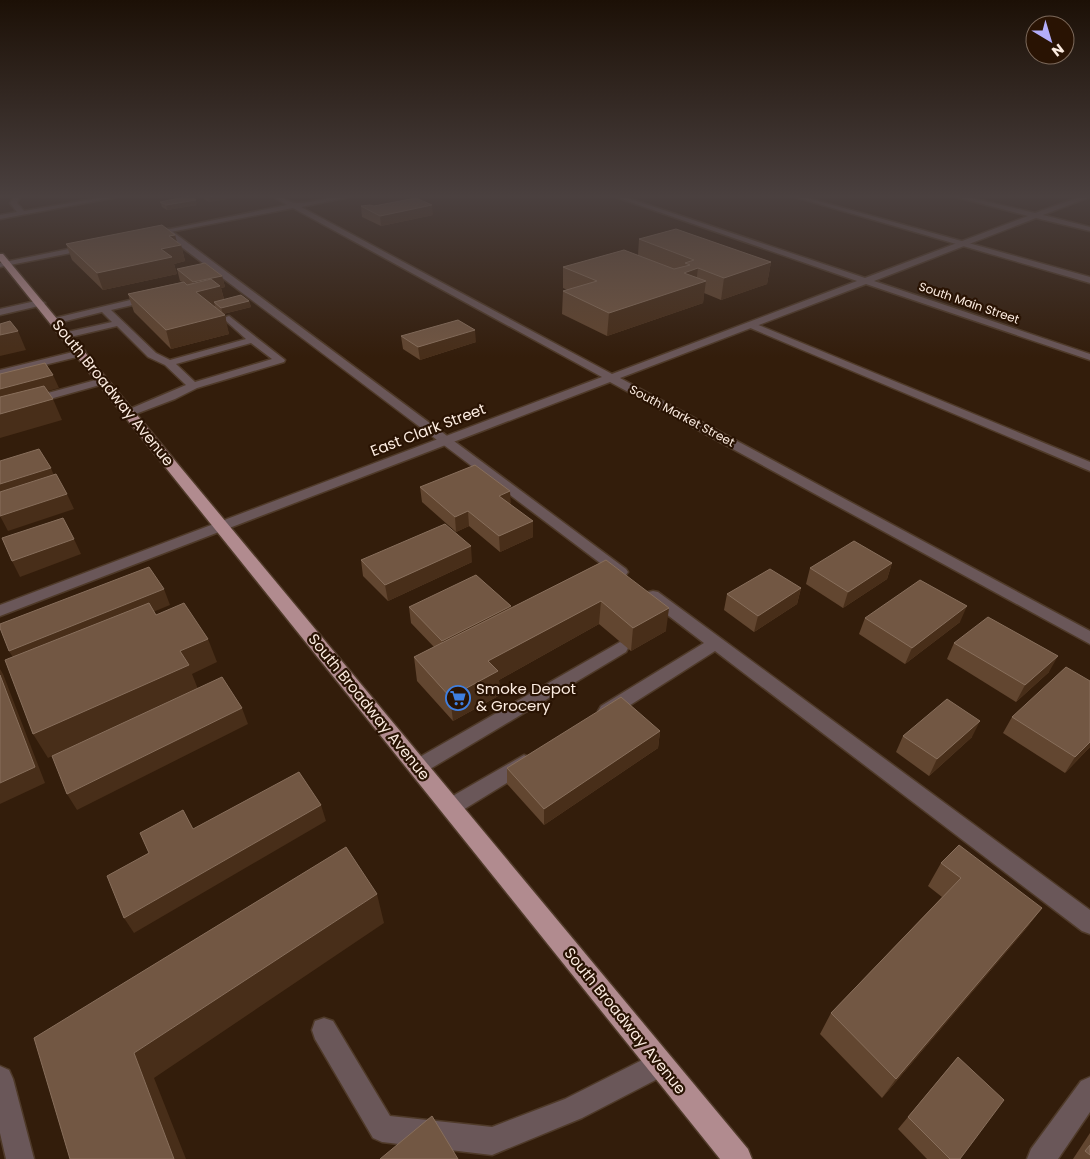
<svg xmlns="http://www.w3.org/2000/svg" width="1090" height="1159" viewBox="0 0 1090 1159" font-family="Poppins,sans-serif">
<rect width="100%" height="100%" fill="#331d0b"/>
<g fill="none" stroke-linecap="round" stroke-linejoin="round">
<defs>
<g id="lane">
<path d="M15 195H21L17 203 24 211 115 195H128L0 219V215L17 212 10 203Z"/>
<path d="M788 195H797L1090 277V283Z"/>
<path d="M163 229H169L626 569 628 572 626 575H616L163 233Z"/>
<path d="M151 295 155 298 154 300 111 310 156 353 170 360 246 339 226 321V317L229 316 285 360 284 362 197 388 175 399 133 415H125L123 413 125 411 186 385 165 365 148 357 117 326 66 338 61 335 63 333 112 322 102 312 54 324 49 321 51 319ZM251 343 272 359 195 382 176 364Z"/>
<path d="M40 300 45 303 43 305 0 315V309Z"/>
<path d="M751 322 1090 462V471L748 327 746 325Z"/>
<path d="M81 350 85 351V355L0 376V370Z"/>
<path d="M103 378 108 381 107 383 0 413V406Z"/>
<path d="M653 591 658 592 1090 910V934L1082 931 715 651 613 716 607 718 601 716 598 711 601 706 704 643 648 600 645 596 648 592Z"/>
<path d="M620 642 626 644 628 648 626 652 425 772 418 775 411 772 408 767 411 762Z"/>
<path d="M524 755 531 758 533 763 531 768 458 813 451 815 444 813 441 807 444 801Z"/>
<path d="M324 1018 333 1021 390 1116 492 1127 565 1099 660 1051 669 1055 673 1064 669 1073 582 1118 492 1155 382 1142 373 1138 315 1039 312 1030 315 1021Z"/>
<path d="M0 1066 9 1070 13 1079 34 1159H6L0 1133Z"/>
<path d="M1090 1077V1112L1058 1159H1027L1031 1149 1081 1081Z"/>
</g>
<g id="street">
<path d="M271 195C282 195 288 203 297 203 315 203 333 195 352 195L349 197 301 207 612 374 857 281 610 195H619L865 278 1028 216 949 195H959L1035 213 1085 195H1090V197L1043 215 1090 227V231L1036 218 874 281 1090 354V360L866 284 620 378 1090 631V644L610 382 0 616V605L602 377 293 208 150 236 146 234 287 205Z"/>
<path d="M88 245H91V249L0 267V263Z"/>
</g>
<path id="primary" d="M0 254H3L748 1149 752 1159H720L0 261Z"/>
</defs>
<use href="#lane" stroke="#4f3a29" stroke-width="3"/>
<use href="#street" stroke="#4f3a29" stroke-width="3"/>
<use href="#primary" stroke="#4f3a29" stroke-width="3"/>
<use href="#lane" fill="#6a5759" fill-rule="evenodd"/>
<use href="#street" fill="#6a5759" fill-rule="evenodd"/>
<use href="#primary" fill="#b18b8f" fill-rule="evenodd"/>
</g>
<g fill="#624630">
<path d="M199 195H231L232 198 209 202 199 196Z"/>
<path d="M160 202 197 205 167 210 162 207Z"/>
<path d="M361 206H374L433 215 381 226 362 217Z"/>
<path d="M175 235 177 242 181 245 185 261 174 264 177 274 103 290 72 260 66 244Z"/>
<path d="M639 239 771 262 767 284 721 300 704 293 703 303 607 336 562 314 563 291 567 290 563 288V267L638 255Z"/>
<path d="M177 269 222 276 225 287 221 288 224 299 249 301 251 307 223 314 229 334 171 349 134 312 128 294 182 282 180 281Z"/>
<path d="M401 336 476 342 420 360 403 349Z"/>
<path d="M420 487 511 505 533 537 500 552 469 526 456 532 422 502Z"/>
<path d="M361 560 472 562 388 601 363 576Z"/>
<path d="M606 560 666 631 631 651 599 624 499 680 500 695 453 721 417 681 414 657 434 647 411 623 409 607 511 608Z"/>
<path d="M892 563 887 579 843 608 806 584 810 568Z"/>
<path d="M801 588 797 604 754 632 724 610 727 594Z"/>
<path d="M865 618 960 622 905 664 859 634Z"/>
<path d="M954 643 1049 672 1016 702 947 659Z"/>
<path d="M1090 681V747L1065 773 1003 733 1012 717Z"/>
<path d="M660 731 658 748 544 825 507 784V768Z"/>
<path d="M903 736 972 737 929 776 896 752Z"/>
<path d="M941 863 1042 908 1025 930 882 1098 820 1034 831 1013 942 897 928 886Z"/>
<path d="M958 1057 960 1159H927L898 1129Z"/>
<path d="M1090 1133V1159H1073Z"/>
</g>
<g fill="#482e19">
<path d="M40 195H71L42 199Z"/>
<path d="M222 195H231L232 198 209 202 208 197Z"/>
<path d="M196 200 197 205 167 210 166 205Z"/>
<path d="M432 205 433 215 381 226 380 216Z"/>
<path d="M175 235 178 246 181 245 185 261 174 264 177 274 103 290 97 273 161 249 169 236Z"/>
<path d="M771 262 767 284 721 300 724 278Z"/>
<path d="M698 268 696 284 706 281 703 303 607 336 609 313 684 273Z"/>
<path d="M222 276 225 287 221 288 225 304 214 302 215 306 201 310 193 282Z"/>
<path d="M249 301 251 307 223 314 221 308Z"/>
<path d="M225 315 229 334 171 349 166 330Z"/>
<path d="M475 330 476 342 420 360 418 347Z"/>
<path d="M18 331 26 350 0 356V335Z"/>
<path d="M53 375 59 388 0 404V389Z"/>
<path d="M53 399 62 420 0 438V414Z"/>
<path d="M51 468 57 483 0 501V484Z"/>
<path d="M510 491 511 506 499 496Z"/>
<path d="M67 494 74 509 8 531 0 516Z"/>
<path d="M468 511 469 526 456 532 455 517Z"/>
<path d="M533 521V537L500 552 499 536Z"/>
<path d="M74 539 81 554 20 577 12 561Z"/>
<path d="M471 546 472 562 388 601 385 585Z"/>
<path d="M892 563 887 579 843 608 848 592Z"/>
<path d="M801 588 797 604 754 632 758 616Z"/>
<path d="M164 589 170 605 19 667 9 651Z"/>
<path d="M601 601 599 624 499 680 500 695 453 721 450 697 488 661Z"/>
<path d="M511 606 512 622 444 657 442 641Z"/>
<path d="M967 606 960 622 905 664 912 648Z"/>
<path d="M669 608 666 631 631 651 633 628Z"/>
<path d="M208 639 217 662 192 674 198 689 48 758 33 734 180 651Z"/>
<path d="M1058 656 1049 672 1016 702 1025 685Z"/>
<path d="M0 669 3 674 45 783 0 804Z"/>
<path d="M242 708 248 724 77 810 67 794Z"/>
<path d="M980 721 972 737 929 776 937 759Z"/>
<path d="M660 731 658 748 544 825V809Z"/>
<path d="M1090 742V747L1065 773 1075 757Z"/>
<path d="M321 805 326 821 134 933 124 918Z"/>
<path d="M377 894 384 923 154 1078 186 1159H174L134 1053Z"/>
<path d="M1042 908 1025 930 882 1098 896 1079Z"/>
</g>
<g fill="#725743" stroke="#886f5c">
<path d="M204 195H222L208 197Z"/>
<path d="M190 196 196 200 166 205 160 202Z"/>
<path d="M416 198 432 205 380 216 361 206 370 205 374 206Z"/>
<path d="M162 225 175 235 169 236 181 245 161 249 172 257 97 273 66 244Z"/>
<path d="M676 229 771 262 724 278 698 268 684 273 706 281 609 313 563 291 597 281 563 267 624 250 674 269 690 265 685 263 694 260 639 239Z"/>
<path d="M205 263 222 276 193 282 177 269Z"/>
<path d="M211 279 220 286 196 292 225 315 166 330 128 294 184 282 187 285Z"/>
<path d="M241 295 249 301 221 308 214 302Z"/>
<path d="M458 320 475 330 418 347 401 336Z"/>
<path d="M10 321 18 331 0 335V324Z"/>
<path d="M45 363 53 375 0 389V374Z"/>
<path d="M44 386 53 399 0 414V397Z"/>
<path d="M39 449 51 468 0 484V461Z"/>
<path d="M475 465 510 491 499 496 533 521 499 536 468 511 455 517 420 487Z"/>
<path d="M56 474 67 494 0 516V492Z"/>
<path d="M63 518 74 539 12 561 2 538Z"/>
<path d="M445 524 471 546 385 585 361 560Z"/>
<path d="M854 541 892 563 848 592 810 568Z"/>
<path d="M606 560 669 608 633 628 601 601 488 661 498 671 450 697 414 657Z"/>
<path d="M149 567 164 589 9 651 0 628V624Z"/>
<path d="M770 569 801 588 758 616 727 594Z"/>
<path d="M476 575 511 606 442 641 409 607Z"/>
<path d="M920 580 967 606 912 648 865 618Z"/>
<path d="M149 603 156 615 184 603 208 639 180 651 189 665 33 734 5 660Z"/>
<path d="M988 617 1058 656 1025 685 954 643Z"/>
<path d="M1066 667 1090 681V742L1075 757 1012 717Z"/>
<path d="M0 675 35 767 0 783Z"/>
<path d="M222 677 242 708 67 794 52 756Z"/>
<path d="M621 697 660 731 544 809 507 768Z"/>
<path d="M947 699 980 721 937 759 903 736Z"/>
<path d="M299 772 321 805 124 918 107 876 149 853 140 833 183 810 193 829Z"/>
<path d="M959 845 1042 908 896 1079 831 1013 961 878 941 863Z"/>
<path d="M346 847 377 894 134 1053 174 1159H70L34 1038Z"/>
<path d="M958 1057 1004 1100 960 1159H950L908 1117Z"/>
<path d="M432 1116 458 1159H380Z"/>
<path d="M1090 1145V1155L1085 1151Z"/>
</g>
<linearGradient id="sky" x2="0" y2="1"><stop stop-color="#1c1006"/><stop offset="0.55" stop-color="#4a403f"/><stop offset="1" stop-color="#4a403f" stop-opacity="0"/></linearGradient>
<rect width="1090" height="357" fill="url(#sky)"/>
<defs>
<symbol id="supermarket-ring" viewBox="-11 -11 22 22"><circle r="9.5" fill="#291303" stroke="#3f7fe0" stroke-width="1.5"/><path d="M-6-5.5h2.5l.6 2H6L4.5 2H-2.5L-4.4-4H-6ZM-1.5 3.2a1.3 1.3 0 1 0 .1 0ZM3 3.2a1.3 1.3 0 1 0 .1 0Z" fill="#3f7fe0"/></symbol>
</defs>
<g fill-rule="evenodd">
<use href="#supermarket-ring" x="444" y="684" width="28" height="28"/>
</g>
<g text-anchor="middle" stroke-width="4.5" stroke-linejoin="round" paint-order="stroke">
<g font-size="12" fill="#fcece1" stroke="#291303">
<text transform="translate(969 303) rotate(19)" y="4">South Main Street</text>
<text transform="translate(682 416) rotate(28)" y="4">South Market Street</text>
</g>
<g font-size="15" fill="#fcece1" stroke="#291303">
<text transform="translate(113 393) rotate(51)" y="5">South Broadway Avenue</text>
<text transform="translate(428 430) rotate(-21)" y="5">East Clark Street</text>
<text transform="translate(369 707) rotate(51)" y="5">South Broadway Avenue</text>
<text transform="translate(625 1021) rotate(51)" y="5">South Broadway Avenue</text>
</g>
<g font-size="15" fill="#fcece1" stroke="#291303" text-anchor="start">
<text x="476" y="694">Smoke Depot<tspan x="476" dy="17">&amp; Grocery</tspan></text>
</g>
</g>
<g transform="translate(1050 40) rotate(142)"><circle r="24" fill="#291303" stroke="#7d6a5c"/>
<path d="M0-4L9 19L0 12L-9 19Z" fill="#b3adf9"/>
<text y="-8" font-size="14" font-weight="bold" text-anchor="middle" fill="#fcece1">N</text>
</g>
</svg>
